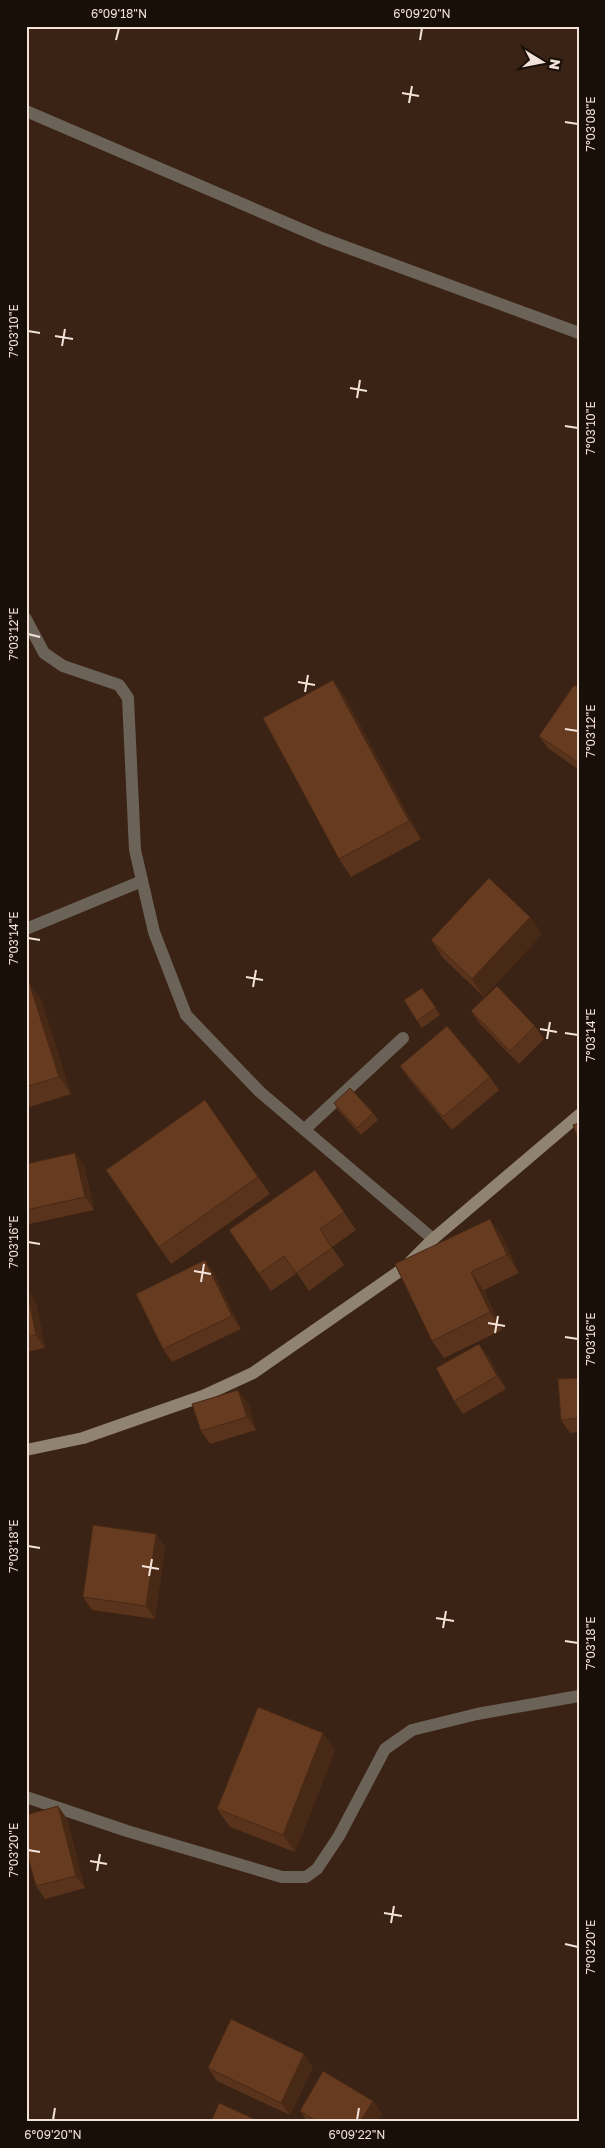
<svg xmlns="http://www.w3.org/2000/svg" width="605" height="2148" viewBox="0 0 605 2148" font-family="'Golos Text',sans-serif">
<rect width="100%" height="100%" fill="#3a2314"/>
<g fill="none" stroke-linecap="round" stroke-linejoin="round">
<g stroke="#6b6358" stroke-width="12">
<path d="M26 111 324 239 579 333"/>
<path d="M26 619 44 653 63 666 119 685 128 698 135 850 154 932 186 1015 260 1092 433 1239"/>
<path d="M26 929 142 881"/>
<path d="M305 1129 403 1038"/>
<path d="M26 1797 127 1831 282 1877H306L317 1869 339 1836 385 1749 412 1730 477 1714 579 1696"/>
</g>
<path stroke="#918372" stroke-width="12" d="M26 1450 83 1438 203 1396 253 1373 404 1268 433 1239 579 1115"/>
</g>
<g fill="#59331b">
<path d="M333 680 345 697 421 839 351 877 339 859Z"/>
<path d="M579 688V770L548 748 539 736Z"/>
<path d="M530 917 542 934 484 997 443 958 431 940Z"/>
<path d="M26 982 41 999 71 1094 26 1108Z"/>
<path d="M422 988 440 1015 422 1028 417 1021Z"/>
<path d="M471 1011 535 1026 544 1039 519 1064 480 1024Z"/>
<path d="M400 1066 490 1077 499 1090 452 1130 409 1079Z"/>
<path d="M205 1100 270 1194 171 1264 106 1170Z"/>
<path d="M334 1103 373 1113 378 1120 361 1135 338 1110Z"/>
<path d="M26 1164 84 1165 94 1210 29 1224 26 1220Z"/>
<path d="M315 1170 356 1230 332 1247 344 1265 309 1291 297 1273 271 1291 229 1230Z"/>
<path d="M502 1236 519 1273 484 1290 502 1330 444 1358 432 1341 395 1264Z"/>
<path d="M205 1260 214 1273 241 1329 172 1362 163 1349Z"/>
<path d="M26 1290 36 1302 45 1348 26 1352Z"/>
<path d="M488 1356 506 1389 463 1414 454 1401Z"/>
<path d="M579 1378V1432L570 1433 561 1420Z"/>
<path d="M248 1403 256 1430 210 1444 201 1431Z"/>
<path d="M156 1534 165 1547 155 1619 92 1610 83 1597Z"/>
<path d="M335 1750 295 1852 230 1827 217 1809Z"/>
<path d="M58 1806 67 1819 85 1888 45 1899 36 1886Z"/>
<path d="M313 2067 290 2115 217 2081 208 2068Z"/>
<path d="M373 2101 382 2114 377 2122H308L300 2111Z"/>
</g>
<g fill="#482916">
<path d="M333 680 345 697 421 839 409 821Z"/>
<path d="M530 917 542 934 484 997 472 979Z"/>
<path d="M29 982 41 999 71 1094 59 1077Z"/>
<path d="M75 1153 84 1165 94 1210 85 1197Z"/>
<path d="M490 1219 502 1236 519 1273 507 1255Z"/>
<path d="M205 1260 214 1273 241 1329 232 1316Z"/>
<path d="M471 1272 484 1290 502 1330 490 1312Z"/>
<path d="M27 1290 36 1302 45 1348 36 1335Z"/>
<path d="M479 1344 488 1356 506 1389 497 1376Z"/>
<path d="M238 1390 248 1403 256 1430 247 1417Z"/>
<path d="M156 1534 165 1547 155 1619 146 1606Z"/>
<path d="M323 1733 335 1750 295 1852 283 1835Z"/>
<path d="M58 1806 67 1819 85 1888 76 1876Z"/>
<path d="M304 2054 313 2067 290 2115 281 2103Z"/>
<path d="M373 2101 382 2114 377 2122H360Z"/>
</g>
<g fill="#673b1f" stroke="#482916">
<path d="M333 680 409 821 339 859 263 718Z"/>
<path d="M574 685 579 688V763L539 736Z"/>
<path d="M489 878 530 917 472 979 431 940Z"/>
<path d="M26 982H29L59 1077 26 1087Z"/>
<path d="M497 986 535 1026 510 1051 471 1011Z"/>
<path d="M422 988 436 1008 417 1021 404 1000Z"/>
<path d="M447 1026 490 1077 443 1117 400 1066Z"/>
<path d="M350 1088 373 1113 357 1128 334 1103Z"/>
<path d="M205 1100 258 1177 159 1247 106 1170Z"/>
<path d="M579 1123V1141L573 1125Z"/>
<path d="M75 1153 85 1197 26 1210V1164Z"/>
<path d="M315 1170 344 1212 320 1229 332 1248 296 1273 284 1256 259 1274 229 1230Z"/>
<path d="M490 1219 507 1255 471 1272 490 1312 432 1341 395 1264Z"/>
<path d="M205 1260 232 1316 163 1349 136 1294Z"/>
<path d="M26 1290H27L36 1335 26 1337Z"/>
<path d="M479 1344 497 1376 454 1401 436 1368Z"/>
<path d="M579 1378V1418L561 1420 558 1379Z"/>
<path d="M238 1390 247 1417 201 1431 192 1404Z"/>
<path d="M93 1525 156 1534 146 1606 83 1597Z"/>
<path d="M258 1707 323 1733 283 1835 217 1809Z"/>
<path d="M58 1806 76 1876 36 1886 26 1849V1815Z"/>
<path d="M231 2019 304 2054 281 2103 208 2068Z"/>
<path d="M323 2071 373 2101 360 2122H318L300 2111Z"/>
<path d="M219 2103 261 2122H211Z"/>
</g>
<path fill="none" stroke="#f3e2d9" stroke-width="2" d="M116 40 119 28M420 40 422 28M402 93 419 96M409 103 412 86M565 122 578 124M28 331 40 333M55 336 73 339M62 346 65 329M350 388 367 391M357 398 360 380M565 426 578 428M28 634 40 637M298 682 315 685M305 692 308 675M565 729 578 731M28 938 40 940M246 977 263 980M253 987 256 970M540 1029 557 1032M565 1033 578 1035M547 1039 550 1022M28 1242 40 1244M194 1271 211 1274M201 1282 204 1264M488 1323 505 1326M495 1333 498 1316M565 1337 578 1339M28 1546 40 1548M142 1566 159 1569M149 1576 152 1559M436 1618 454 1621M443 1628 446 1611M565 1641 578 1643M28 1850 40 1852M90 1861 107 1864M97 1871 100 1854M384 1913 402 1916M391 1923 394 1906M565 1944 578 1947M53 2120 55 2108M357 2120 359 2108"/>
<rect width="605" height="2148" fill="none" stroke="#190f09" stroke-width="55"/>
<g transform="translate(542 62) rotate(100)" stroke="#190f09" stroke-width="4" paint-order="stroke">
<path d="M0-4L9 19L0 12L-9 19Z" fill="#f3e2d9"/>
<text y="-8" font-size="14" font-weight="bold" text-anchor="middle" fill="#f3e2d9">N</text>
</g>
<rect x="28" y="28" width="550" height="2092" fill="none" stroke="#f3e2d9" stroke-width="2"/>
<g font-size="12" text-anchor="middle" fill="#f3e2d9">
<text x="119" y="18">6°09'18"N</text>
<text x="422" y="18">6°09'20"N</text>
<text transform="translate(591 124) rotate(-90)" y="4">7°03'08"E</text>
<text transform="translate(14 331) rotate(-90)" y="4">7°03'10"E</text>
<text transform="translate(591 428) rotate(-90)" y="4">7°03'10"E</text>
<text transform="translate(14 634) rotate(-90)" y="4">7°03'12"E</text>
<text transform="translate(591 731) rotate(-90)" y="4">7°03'12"E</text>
<text transform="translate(14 938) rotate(-90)" y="4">7°03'14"E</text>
<text transform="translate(591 1035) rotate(-90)" y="4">7°03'14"E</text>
<text transform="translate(14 1242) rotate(-90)" y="4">7°03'16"E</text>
<text transform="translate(591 1339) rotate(-90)" y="4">7°03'16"E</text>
<text transform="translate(14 1546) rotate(-90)" y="4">7°03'18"E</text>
<text transform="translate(591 1643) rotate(-90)" y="4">7°03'18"E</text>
<text transform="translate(14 1850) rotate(-90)" y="4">7°03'20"E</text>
<text transform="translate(591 1947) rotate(-90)" y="4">7°03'20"E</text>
<text x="53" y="2139">6°09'20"N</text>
<text x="357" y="2139">6°09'22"N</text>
</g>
</svg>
